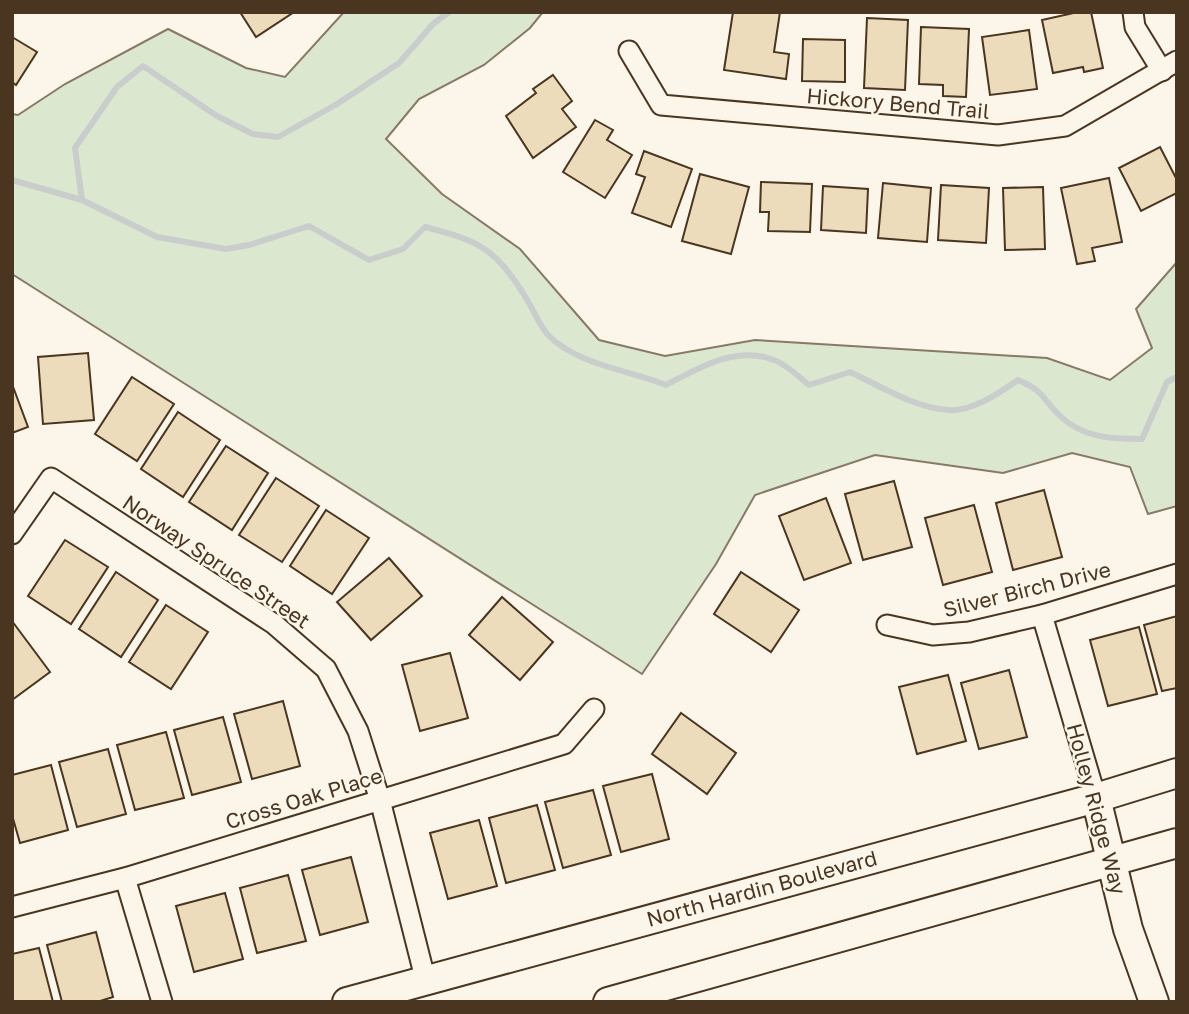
<svg xmlns="http://www.w3.org/2000/svg" width="1189" height="1014" viewBox="0 0 1189 1014" font-family="'Golos Text',sans-serif">
<rect width="100%" height="100%" fill="#fbf6e9"/>
<path fill="#dce7d0" stroke="#887966" stroke-width="2" d="M344 12H543L530 28 484 65 419 99 386 139 442 194 520 249 599 340 665 356 755 340 1047 358 1110 380 1152 348 1136 309 1177 262V506L1148 514 1130 467 1072 453 1003 473 875 455 755 495 716 564 642 674 12 274V114L18 115 65 84 168 29 246 68 285 77Z"/>
<g fill="none" stroke-linecap="round" stroke-linejoin="round">
<g stroke="#c9cecd" stroke-width="6">
<path d="M12 180 82 200 157 237 226 249 249 245 309 226 369 260 403 249 425 227C480 241 495 248 526 298 533 309 539 325 548 335 577 365 629 370 666 385 699 368 736 345 774 360 786 364 799 377 809 385L850 372C880 386 915 408 948 410 972 412 999 393 1018 380 1044 391 1041 397 1059 415 1082 438 1112 439 1142 439L1167 382 1177 377"/>
<path d="M82 200 75 148 117 87 143 66 217 116 253 134 278 137 337 104 399 63 433 24 449 12"/>
</g>
</g>
<g fill="#ecdcbc" stroke="#4a3520" stroke-width="2">
<path d="M240 12H289L291 14 256 37Z"/>
<path d="M733 12H780L774 52 789 54 786 79 724 70Z"/>
<path d="M1078 12H1091L1103 68 1084 72 1083 67 1053 73 1042 20Z"/>
<path d="M867 18 908 20 905 90 864 88Z"/>
<path d="M921 27 969 29 966 97 943 96V85L919 84Z"/>
<path d="M1029 30 1037 89 990 95 982 37Z"/>
<path d="M12 37 37 52 16 85 12 82Z"/>
<path d="M803 39 845 40V82L802 81Z"/>
<path d="M553 75 572 101 562 109 576 127 533 158 506 116 536 93 533 89Z"/>
<path d="M595 120 613 130 607 140 632 155 605 198 563 172Z"/>
<path d="M1160 147 1177 180V193L1141 211 1119 168Z"/>
<path d="M644 151 692 169 671 227 632 213 645 177 636 174Z"/>
<path d="M700 174 749 187 731 254 682 241Z"/>
<path d="M1109 178 1122 242 1092 248 1095 261 1077 264 1061 188Z"/>
<path d="M761 182 812 184 810 232 768 231 769 212H760Z"/>
<path d="M883 183 931 188 927 242 878 238Z"/>
<path d="M941 185 989 188 986 243 938 240Z"/>
<path d="M823 186 868 189 866 233 821 230Z"/>
<path d="M1043 187 1045 249 1005 250 1003 188Z"/>
<path d="M88 353 94 420 43 424 38 357Z"/>
<path d="M132 377 174 404 137 461 95 434Z"/>
<path d="M12 384 28 427 12 433Z"/>
<path d="M178 412 220 440 183 497 141 469Z"/>
<path d="M226 446 268 473 232 530 189 502Z"/>
<path d="M276 478 319 506 282 562 239 535Z"/>
<path d="M894 481 912 547 863 560 845 494Z"/>
<path d="M1044 490 1062 557 1013 570 996 503Z"/>
<path d="M826 498 851 563 804 580 779 516Z"/>
<path d="M974 505 992 572 943 585 925 518Z"/>
<path d="M326 510 369 538 332 594 290 566Z"/>
<path d="M65 540 108 567 71 624 28 596Z"/>
<path d="M389 558 422 596 371 640 337 602Z"/>
<path d="M116 572 158 600 121 657 79 629Z"/>
<path d="M741 572 799 610 771 652 714 614Z"/>
<path d="M502 597 553 642 520 680 469 635Z"/>
<path d="M166 605 208 632 171 689 129 662Z"/>
<path d="M1177 616V688L1162 691 1144 625Z"/>
<path d="M12 621 50 672 12 700Z"/>
<path d="M1139 627 1157 694 1108 706 1090 640Z"/>
<path d="M450 653 468 718 420 731 402 665Z"/>
<path d="M1009 670 1027 737 979 749 961 683Z"/>
<path d="M948 675 966 741 917 754 899 687Z"/>
<path d="M283 701 300 766 252 779 234 714Z"/>
<path d="M681 713 736 753 707 794 652 754Z"/>
<path d="M223 717 241 782 192 795 174 730Z"/>
<path d="M166 732 184 798 135 810 117 745Z"/>
<path d="M108 749 126 814 77 827 59 762Z"/>
<path d="M51 765 68 830 20 843 12 815V775Z"/>
<path d="M652 774 669 839 621 852 603 786Z"/>
<path d="M593 790 611 855 563 868 545 802Z"/>
<path d="M537 805 555 870 506 883 489 818Z"/>
<path d="M479 820 497 886 448 899 430 833Z"/>
<path d="M351 857 368 922 320 935 302 870Z"/>
<path d="M288 875 306 941 257 953 240 888Z"/>
<path d="M225 893 243 959 194 972 176 906Z"/>
<path d="M96 932 113 997 97 1002H62L47 945Z"/>
<path d="M39 948 53 1002H12V954Z"/>
</g>
<g fill="none" stroke-linecap="round" stroke-linejoin="round">
<defs>
<g id="street">
<path d="M1133 12 1135 27 1162 71"/>
<path d="M629 51 661 105 998 135 1065 126 1177 61"/>
<path d="M12 534 51 478 274 624 326 669 358 731 380 800 425 978"/>
<path d="M1042 615 1096 798"/>
<path d="M887 625 933 635 969 632 1042 615 1177 574"/>
<path d="M125 878 162 1002"/>
<path d="M12 907 125 878 564 744 594 709"/>
</g>
<g id="secondary">
<path d="M1096 798 1128 929 1154 1002"/>
<path id="s1" d="M347 1002 1096 798 1177 773"/>
<path d="M608 1002 1177 843"/>
</g>
</defs>
<use href="#street" stroke="#4a3520" stroke-width="23"/>
<use href="#secondary" stroke="#4a3520" stroke-width="32"/>
<use href="#street" stroke="#fbf6e9" stroke-width="19"/>
<use href="#secondary" stroke="#fbf6e9" stroke-width="28"/>
</g>
<g text-anchor="middle" stroke-width="5" stroke-linejoin="round" paint-order="stroke">
<g font-size="21" fill="#4a3520" stroke="#fbf6e9">
<text transform="translate(898 104) rotate(5)" y="7">Hickory Bend Trail</text>
<text transform="translate(216 562) rotate(34)" y="7">Norway Spruce Street</text>
<text transform="translate(1027 590) rotate(-14)" y="7">Silver Birch Drive</text>
<text transform="translate(304 799) rotate(-17)" y="7">Cross Oak Place</text>
<text transform="translate(1096 809) rotate(75)" y="7">Holley Ridge Way</text>
<text dy="7" stroke="none"><textPath href="#s1" startOffset="430">North Hardin Boulevard</textPath></text>
</g>
</g>
<rect width="1189" height="1014" fill="none" stroke="#4a3520" stroke-width="28"/>
</svg>
